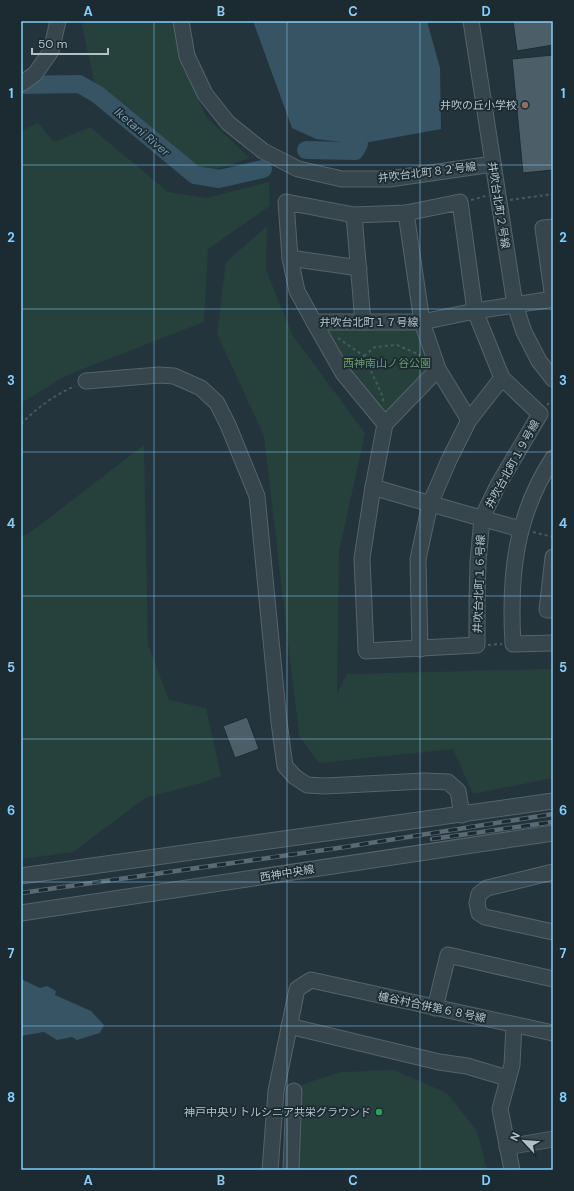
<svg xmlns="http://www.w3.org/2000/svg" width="574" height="1191" viewBox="0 0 574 1191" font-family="'DM Sans','Noto Sans JP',sans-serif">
<rect width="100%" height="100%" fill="#23343d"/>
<g fill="#26403c">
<path d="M81 21H176L177 39 182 65 207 118 250 158 209 172 187 163 95 86Z"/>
<path d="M38 123 54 142 90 127 168 192 207 198 269 182 270 206 208 249 204 322 67 375 21 403V131Z"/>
<path d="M267 226 266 270 293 336 365 433 339 552 337 694 347 674 553 669V778L473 794 453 749 319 763 299 736 264 436 217 334 226 262Z"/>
<path d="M415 327 421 332 431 367 386 417 349 372 324 330Z"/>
<path d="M144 445 148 645 169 700 206 708 221 776 201 783 145 798 73 852 21 859V537L28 534Z"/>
<path d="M394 1070 447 1093 477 1131 487 1170H295L297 1086 341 1072Z"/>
</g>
<g fill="#365464">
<path d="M253 21H427L440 68 441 129 359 144 316 139 292 128Z"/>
<path d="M21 979 40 988 47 986 56 991 55 995 91 1011 104 1025 100 1033 77 1040 72 1037 57 1040 44 1032 21 1036Z"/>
</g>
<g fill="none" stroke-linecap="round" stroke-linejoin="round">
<g stroke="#365464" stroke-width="18">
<path d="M21 85 79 84 97 94 195 175 219 179 263 169"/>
<path d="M306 150 355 151 359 144"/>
</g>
</g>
<g fill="#4c5e68" stroke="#1e2c34">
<path d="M513 21H553V45L517 51Z"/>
<path d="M553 55V170L523 173 512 59Z"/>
<path d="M247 717 259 749 235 758 223 726Z"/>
</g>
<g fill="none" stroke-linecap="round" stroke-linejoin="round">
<defs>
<g id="minor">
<path d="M181 21 187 56 205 94 228 123 263 151 298 169 342 179H389L493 164"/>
<path d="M471 21 515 305 524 332 539 361 553 379"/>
<path d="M21 84 35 74 51 51 58 21"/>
<path d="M406 213 422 322 438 369 469 420"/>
<path d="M354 215 363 322"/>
<path d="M553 227 543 228 553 299"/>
<path d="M290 258 359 268"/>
<path d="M314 322 343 373 385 424 373 487"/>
<path d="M86 381 159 375 174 376 201 388 217 403 228 425 257 496 279 722 285 766 295 777 307 785 325 786 424 781 448 782 458 791 462 815"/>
<path d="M385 424 438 369"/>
<path d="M553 458C515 516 509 576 513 644L553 643"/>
<path d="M520 529C471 515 422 502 373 487L362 558 366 651 477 645V602L478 562 482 518 498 485 540 414 502 378 475 311 460 202 406 213 354 215 286 202 290 258 297 291 314 322H422L475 311 553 299"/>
<path d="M553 557 547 610H553"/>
<path d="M420 649 418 559 430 504 449 460 469 420 502 378"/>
<path d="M553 872 487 888 479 894 477 903 479 913 485 917 553 932"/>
<path d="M21 876 553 801"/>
<path d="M21 913 553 833"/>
<path d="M435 1008 448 955 553 979"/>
<path d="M289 1026 439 1062 467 1066 507 1078"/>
<path d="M507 1147 553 1139"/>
<path d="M270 1170 276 1091 297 989 311 980 553 1033"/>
<path d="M291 1170 294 1091"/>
<path d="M512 1170 500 1109 512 1065 514 1025"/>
</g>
</defs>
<use href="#minor" stroke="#55636b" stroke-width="17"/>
<g stroke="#455c5a" stroke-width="2" stroke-dasharray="3 3" stroke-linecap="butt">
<path d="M471 200 486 196"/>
<path d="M510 200 553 194"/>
<path d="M338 338 364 356 383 397V402"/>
<path d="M364 356 375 347 397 345 420 355"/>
<path d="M547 405 553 399"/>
<path d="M21 424C37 408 54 395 75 386"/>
<path d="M533 532 553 537"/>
<path d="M488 645 502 644"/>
</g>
<use href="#minor" stroke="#37454d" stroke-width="15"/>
<defs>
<g id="rail">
<path d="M432 839 553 822"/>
<path d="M21 893 345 847 553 814"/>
</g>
</defs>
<use href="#rail" stroke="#596a74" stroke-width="4.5"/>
<use href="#rail" stroke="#1c2a32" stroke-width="3" stroke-dasharray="9" stroke-linecap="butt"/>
</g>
<path fill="none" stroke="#87cdf9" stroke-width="1" stroke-opacity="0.55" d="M154 21V1170M287 21V1170M420 21V1170M21 165H553M21 309H553M21 452H553M21 596H553M21 739H553M21 882H553M21 1026H553"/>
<circle fill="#8d6e63" stroke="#1c2a32" stroke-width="1.5" cx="525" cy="105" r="4"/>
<circle fill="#2e9e5b" stroke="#1c2a32" stroke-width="1.5" cx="379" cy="1112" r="4"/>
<g text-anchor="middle" stroke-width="3.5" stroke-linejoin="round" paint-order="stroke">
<g font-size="11" fill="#b3c0c8" stroke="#1c2a32" text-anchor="end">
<text x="517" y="109">井吹の丘小学校</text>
<text x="371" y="1116">神戸中央リトルシニア共栄グラウンド</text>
</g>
<g font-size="11" fill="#b3c0c8" stroke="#1c2a32">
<text transform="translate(427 172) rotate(-7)" y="4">井吹台北町８２号線</text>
<text transform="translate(499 205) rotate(81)" y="4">井吹台北町２号線</text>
<text x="369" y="326">井吹台北町１７号線</text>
<text transform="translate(512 464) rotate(-61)" y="4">井吹台北町１９号線</text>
<text transform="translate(479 584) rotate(-88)" y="4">井吹台北町１６号線</text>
<text transform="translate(287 873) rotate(-9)" y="4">西神中央線</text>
<text transform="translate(432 1007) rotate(12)" y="4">櫨谷村合併第６８号線</text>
</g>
<g font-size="11" fill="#699a6a" stroke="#1c2a32">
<text x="387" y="367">西神南山ノ谷公園</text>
</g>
<g font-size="12" font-style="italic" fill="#7298ac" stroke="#1c2a32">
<text transform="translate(142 132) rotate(40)" y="4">Iketani River</text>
</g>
</g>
<rect width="574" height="1191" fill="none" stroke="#1c2a32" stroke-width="44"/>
<g transform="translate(524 1141) rotate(296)" stroke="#1c2a32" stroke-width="3" paint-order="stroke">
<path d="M0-3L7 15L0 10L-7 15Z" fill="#b3c0c8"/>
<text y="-6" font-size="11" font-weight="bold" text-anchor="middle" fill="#b3c0c8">N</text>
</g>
<path d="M32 48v6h76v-6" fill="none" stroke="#b3c0c8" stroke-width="2"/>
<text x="38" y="48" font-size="12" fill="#b3c0c8" stroke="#1c2a32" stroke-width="3" paint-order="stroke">50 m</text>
<rect x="22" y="22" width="530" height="1147" fill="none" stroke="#87cdf9" stroke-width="1.5"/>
<g font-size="13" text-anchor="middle" font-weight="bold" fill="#87cdf9">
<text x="88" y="16">A</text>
<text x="221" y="16">B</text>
<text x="353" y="16">C</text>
<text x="486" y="16">D</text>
<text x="11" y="98">1</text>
<text x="563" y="98">1</text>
<text x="11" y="242">2</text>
<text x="563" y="242">2</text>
<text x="11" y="385">3</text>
<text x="563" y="385">3</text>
<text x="11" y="528">4</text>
<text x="563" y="528">4</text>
<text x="11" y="672">5</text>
<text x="563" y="672">5</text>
<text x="11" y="815">6</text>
<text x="563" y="815">6</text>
<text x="11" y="958">7</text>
<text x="563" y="958">7</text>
<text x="11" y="1102">8</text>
<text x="563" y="1102">8</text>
<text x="88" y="1185">A</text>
<text x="221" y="1185">B</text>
<text x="353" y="1185">C</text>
<text x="486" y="1185">D</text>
</g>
</svg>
